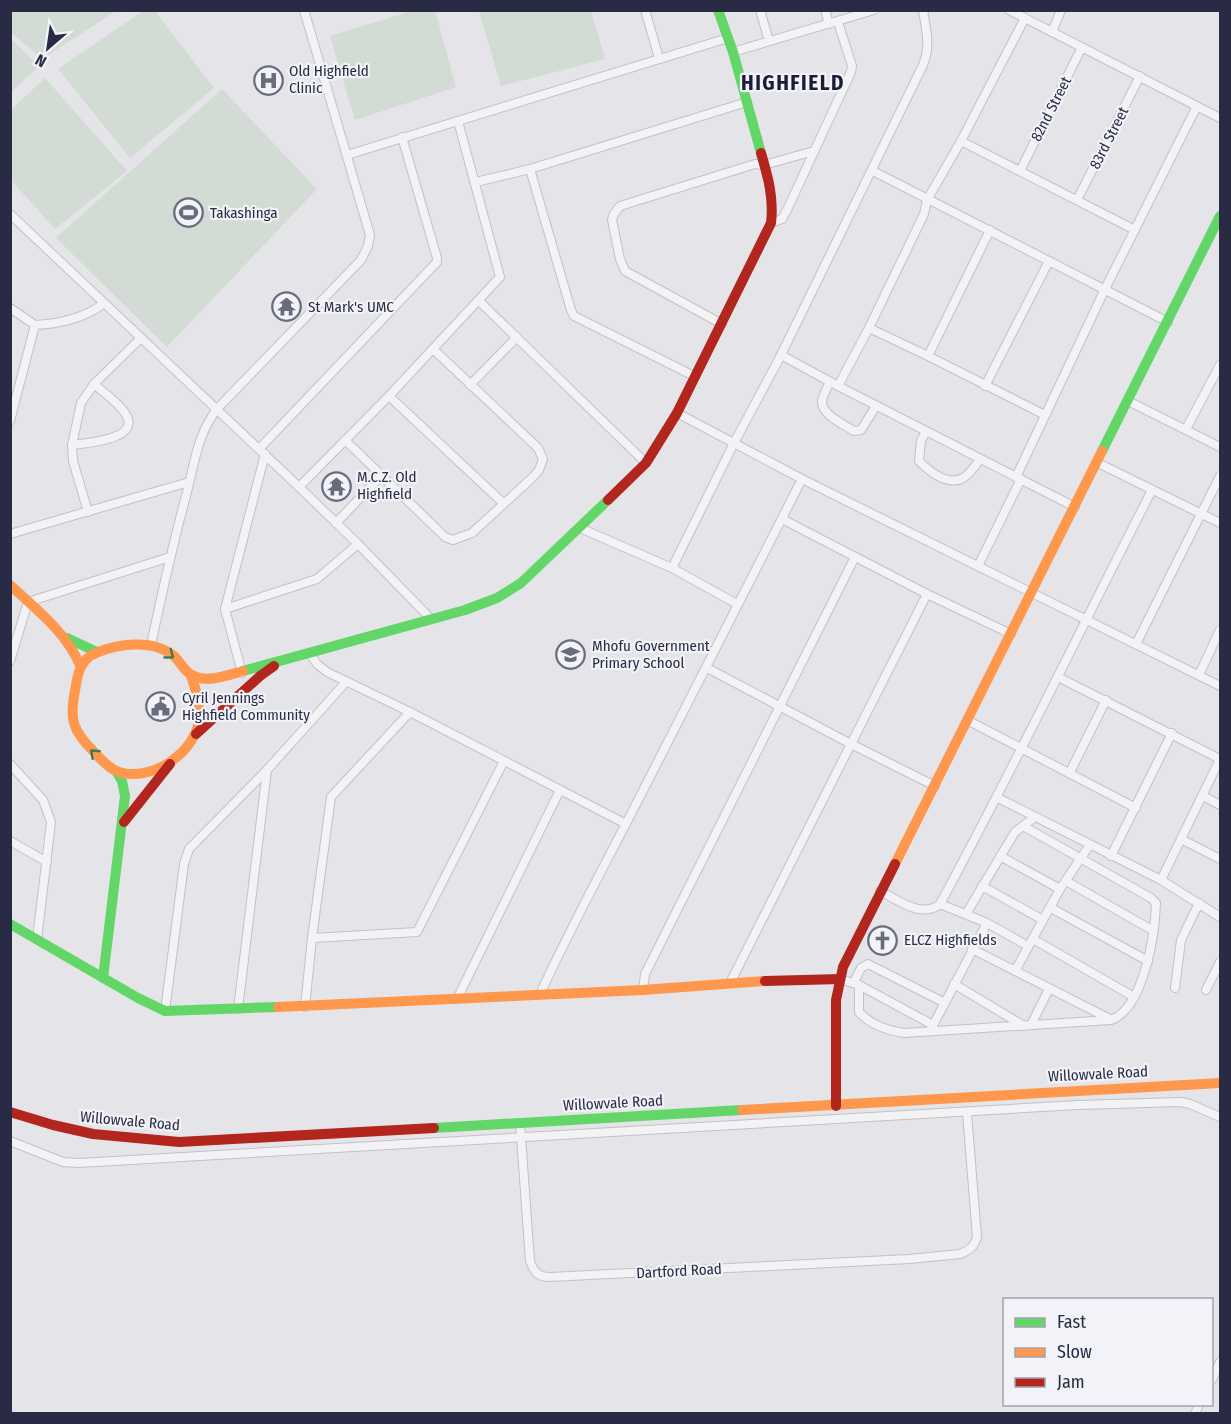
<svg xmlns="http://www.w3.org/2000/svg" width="1231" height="1424" viewBox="0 0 1231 1424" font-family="'Fira Sans Condensed',sans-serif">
<rect width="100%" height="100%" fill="#e4e4e9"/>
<g fill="#d2dcd4">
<path d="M11 10H116V11L42 59 11 32Z"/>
<path d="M143 11H155L214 88 130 158 58 69Z"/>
<path d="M412 11H435L456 87 355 120 330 36Z"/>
<path d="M479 11H591L605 59 501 86Z"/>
<path d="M11 39 39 66 11 92Z"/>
<path d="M45 78 127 171 55 229 11 180V110Z"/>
<path d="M222 89 317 189 167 347 56 238Z"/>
</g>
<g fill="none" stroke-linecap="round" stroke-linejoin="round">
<defs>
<g id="street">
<path d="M645 10 659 58"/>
<path d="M760 10 769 41"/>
<path d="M825 10 829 24"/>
<path d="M1009 10 1220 118"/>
<path d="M1052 32 1061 10"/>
<path d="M733 52 874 10"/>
<path d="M961 141 1135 230"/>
<path d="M347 155 728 38"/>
<path d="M530 169 571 310 574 316 694 376"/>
<path d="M873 171 1168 322"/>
<path d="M1020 171 1082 47"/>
<path d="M476 182 530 169 747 102"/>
<path d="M1077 200 1140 76"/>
<path d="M10 214 299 487 358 544 431 619"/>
<path d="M771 223 782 219 787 210 851 72 852 66 838 22"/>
<path d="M479 301 646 463"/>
<path d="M10 308 35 325C58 324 85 318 103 304"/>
<path d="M722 324 625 271 620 259 612 220 614 214 620 206 755 164 764 165 814 151"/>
<path d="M869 328 928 356 1045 415"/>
<path d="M781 355 838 386 1075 507"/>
<path d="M928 356 990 230"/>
<path d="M830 382C827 388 823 395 822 401 821 415 845 425 854 431L861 430 876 406"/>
<path d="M470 385 517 337"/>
<path d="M838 386 869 328 924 214 927 200 961 141 1025 18"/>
<path d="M985 386 1049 261"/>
<path d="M389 396 503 503"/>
<path d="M1128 401 1220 447"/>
<path d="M677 413 802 479 1220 686"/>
<path d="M10 421 35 325"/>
<path d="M1186 429 1220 365"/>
<path d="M926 431 921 441 919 461C929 471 946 485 961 479 969 476 975 465 981 459"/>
<path d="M345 440 445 537 453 540 472 533 533 477 539 470 543 459 538 448 433 349"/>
<path d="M72 445C88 443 143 439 125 413 118 402 104 393 94 384"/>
<path d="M259 449 437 262V258L402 137"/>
<path d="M1098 463 1220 523"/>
<path d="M1016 477 1105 289 1197 106"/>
<path d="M299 487 389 396 500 277 458 121"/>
<path d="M88 512 73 461 72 445 81 403 94 384 141 338"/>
<path d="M782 519 927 594 1011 634"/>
<path d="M336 523 381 476"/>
<path d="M580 528 672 568 737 604"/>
<path d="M10 534 189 482"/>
<path d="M978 566 1021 479"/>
<path d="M672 568 734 443 779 359 923 65C931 46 926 30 923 10"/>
<path d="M225 609 317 579 358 544"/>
<path d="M1136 644 1220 476"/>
<path d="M151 645C162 593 173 543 187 492 195 461 197 437 216 410L361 260 368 246 370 235 304 10"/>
<path d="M310 654 317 664 327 672 410 712 626 824"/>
<path d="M10 661 28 602 170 557"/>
<path d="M707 668 851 744 935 786"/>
<path d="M242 673 225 609 265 454"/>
<path d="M1199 675 1220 630"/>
<path d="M1058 677 1220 759"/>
<path d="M967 720 1136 808"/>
<path d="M10 764 43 800 51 822 37 939"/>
<path d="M1070 772 1106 700"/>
<path d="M1203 796 1220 805"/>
<path d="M998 798 1161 880 1220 917"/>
<path d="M1181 839 1220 859"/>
<path d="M10 841 47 862"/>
<path d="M1000 856 1060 889"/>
<path d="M1111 856 1172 733"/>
<path d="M1161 880 1220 759"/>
<path d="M1066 881 1152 930"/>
<path d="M982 886 1043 920"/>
<path d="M880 891C898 900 922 919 940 904 1014 768 1081 628 1152 490"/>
<path d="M940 904 987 923 1028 946"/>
<path d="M1051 908 1148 961"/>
<path d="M966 914 1015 832 1035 817"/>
<path d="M312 938 417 932 504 761"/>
<path d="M1033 939 1134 997"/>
<path d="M972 949 1110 1019"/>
<path d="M1015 971 1060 889 1089 846"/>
<path d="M840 979 859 985 933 1025"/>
<path d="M854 982 861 968 868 964 945 1003"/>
<path d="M730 983 927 594"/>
<path d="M954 984 1024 1026"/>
<path d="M859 985V1012C871 1025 886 1030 904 1033L1111 1020C1144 1008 1155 934 1156 903L1151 898 1023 826"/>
<path d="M1175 988 1181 940 1199 903"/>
<path d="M643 990 645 974 855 557"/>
<path d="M1206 990 1220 962"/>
<path d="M540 994C574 920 614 848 651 775 702 677 752 578 802 479"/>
<path d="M457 999 560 790"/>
<path d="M305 1007 312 938 331 797 410 712"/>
<path d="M238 1009 267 770"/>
<path d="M165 1011 184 864 189 849 267 770 346 682"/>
<path d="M1031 1025 1049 989"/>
<path d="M930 1031 987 923"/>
<path d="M520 1123 530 1261C534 1272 538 1277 550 1277L909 1259 960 1254C970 1250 974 1247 977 1237L967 1113"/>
<path d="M10 1141 63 1162 79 1163 1078 1105 1181 1102 1190 1104 1220 1117"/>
<path d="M1212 1380 1220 1362"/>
<path d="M1195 1414 1199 1404"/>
</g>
</defs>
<use href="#street" stroke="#c1c1c7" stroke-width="10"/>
<use href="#street" stroke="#f3f3f6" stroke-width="8"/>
<g stroke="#63d668" stroke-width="10">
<path d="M718 10 733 52 761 153"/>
<path d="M1102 451 1220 216"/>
<path d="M67 638 97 652"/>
<path d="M243 671 465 610 497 598 521 583 608 500"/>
<path d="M10 924 138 998 165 1011 278 1007"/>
<path d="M103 978 125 796 122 781 116 771"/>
<path d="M434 1128 742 1110"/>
</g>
<g stroke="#ff974d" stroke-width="10">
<path d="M10 585C37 610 65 631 80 665"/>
<path d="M191 676C196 690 201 705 199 721 194 754 151 782 119 772 109 769 101 759 94 752 73 731 69 720 75 691 77 676 80 659 96 653 119 643 155 639 175 657 181 663 185 673 194 676 208 683 228 675 243 671"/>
<path d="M895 864 1102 451"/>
<path d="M278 1007 643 990 765 981"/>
<path d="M742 1110 1220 1083"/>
</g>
<g stroke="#b3261e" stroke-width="10">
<path d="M608 500 646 463 677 413 771 223C774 198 768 177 761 153"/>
<path d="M196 734 260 676 274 666"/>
<path d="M124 822 170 764"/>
<path d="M765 981 840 979"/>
<path d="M836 1106V1000L843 967 895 864"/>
<path d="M10 1112 53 1125 93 1134 179 1142 434 1128"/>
</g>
</g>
<defs><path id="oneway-chevron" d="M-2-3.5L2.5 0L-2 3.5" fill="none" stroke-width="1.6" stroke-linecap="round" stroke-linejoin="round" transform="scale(1.5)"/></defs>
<g stroke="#437854">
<use href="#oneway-chevron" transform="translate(170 655) rotate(36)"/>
<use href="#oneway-chevron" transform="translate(94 753) rotate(-137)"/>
</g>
<defs>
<symbol id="hospital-ring" viewBox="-11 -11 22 22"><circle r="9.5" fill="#f2f3f8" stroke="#6a6c7e" stroke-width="1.5"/><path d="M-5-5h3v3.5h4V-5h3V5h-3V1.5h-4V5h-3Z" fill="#6a6c7e"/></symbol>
<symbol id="stadium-ring" viewBox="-11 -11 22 22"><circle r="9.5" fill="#f2f3f8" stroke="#6a6c7e" stroke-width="1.5"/><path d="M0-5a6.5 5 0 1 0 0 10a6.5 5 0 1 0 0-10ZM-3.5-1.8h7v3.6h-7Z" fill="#6a6c7e"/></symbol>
<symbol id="temple-ring" viewBox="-11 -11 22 22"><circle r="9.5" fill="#f2f3f8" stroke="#6a6c7e" stroke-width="1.5"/><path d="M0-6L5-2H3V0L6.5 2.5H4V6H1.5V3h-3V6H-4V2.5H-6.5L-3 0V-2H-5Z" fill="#6a6c7e"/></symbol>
<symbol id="school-ring" viewBox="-11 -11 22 22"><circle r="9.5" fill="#f2f3f8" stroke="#6a6c7e" stroke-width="1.5"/><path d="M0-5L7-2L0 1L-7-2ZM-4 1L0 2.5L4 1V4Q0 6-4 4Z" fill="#6a6c7e"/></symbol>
<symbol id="civic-ring" viewBox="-11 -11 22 22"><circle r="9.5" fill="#f2f3f8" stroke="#6a6c7e" stroke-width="1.5"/><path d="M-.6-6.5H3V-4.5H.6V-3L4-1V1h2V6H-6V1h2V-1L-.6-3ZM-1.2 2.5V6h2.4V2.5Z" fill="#6a6c7e"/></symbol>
<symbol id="church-ring" viewBox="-11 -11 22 22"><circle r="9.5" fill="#f2f3f8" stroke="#6a6c7e" stroke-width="1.5"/><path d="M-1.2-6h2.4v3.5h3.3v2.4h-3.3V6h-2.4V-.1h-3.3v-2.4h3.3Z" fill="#6a6c7e"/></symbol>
</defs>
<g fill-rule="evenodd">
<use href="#hospital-ring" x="252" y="64" width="33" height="33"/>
<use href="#stadium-ring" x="172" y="196" width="33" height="33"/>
<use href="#temple-ring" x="270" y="290" width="33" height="33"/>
<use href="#temple-ring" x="320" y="470" width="33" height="33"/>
<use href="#school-ring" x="554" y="638" width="33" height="33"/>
<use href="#civic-ring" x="144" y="690" width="33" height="33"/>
<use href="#church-ring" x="866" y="924" width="33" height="33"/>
</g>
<g text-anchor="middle" stroke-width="4.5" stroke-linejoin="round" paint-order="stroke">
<g font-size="15" fill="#292b44" stroke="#f2f3f8" text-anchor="start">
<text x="289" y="76">Old Highfield<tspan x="289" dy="17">Clinic</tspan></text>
<text x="210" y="218">Takashinga</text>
<text x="308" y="312">St Mark's UMC</text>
<text x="357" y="482">M.C.Z. Old<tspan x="357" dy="17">Highfield</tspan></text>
<text x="592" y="651">Mhofu Government<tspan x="592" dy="17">Primary School</tspan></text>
<text x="182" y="703">Cyril Jennings<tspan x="182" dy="17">Highfield Community</tspan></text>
<text x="904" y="945">ELCZ Highfields</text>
</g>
<g font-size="15" fill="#292b44" stroke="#f2f3f8">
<text transform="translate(1051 109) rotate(-63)" y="5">82nd Street</text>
<text transform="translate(1109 138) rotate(-63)" y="5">83rd Street</text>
<text transform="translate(1098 1074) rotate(-3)" y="5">Willowvale Road</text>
<text transform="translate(613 1103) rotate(-3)" y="5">Willowvale Road</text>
<text transform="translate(130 1121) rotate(5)" y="5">Willowvale Road</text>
<text transform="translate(679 1271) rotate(-3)" y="5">Dartford Road</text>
</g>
<g font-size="21" font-weight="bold" letter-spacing="1.5" fill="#1b1c35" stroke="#f2f3f8">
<text x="793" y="90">HIGHFIELD</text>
</g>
</g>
<rect width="1231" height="1424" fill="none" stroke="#292b44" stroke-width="24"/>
<rect x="1003" y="1298" width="210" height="108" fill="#f2f3f8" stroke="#a2a3b0" stroke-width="1.5"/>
<rect x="1015" y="1318" width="30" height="9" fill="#63d668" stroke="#a2a3b0" stroke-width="1.5"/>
<text x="1057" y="1328" font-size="18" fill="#292b44">Fast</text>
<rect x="1015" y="1348" width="30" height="9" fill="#ff974d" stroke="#a2a3b0" stroke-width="1.5"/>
<text x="1057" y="1358" font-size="18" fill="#292b44">Slow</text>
<rect x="1015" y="1378" width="30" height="9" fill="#b3261e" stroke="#a2a3b0" stroke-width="1.5"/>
<text x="1057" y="1388" font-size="18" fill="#292b44">Jam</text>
<g transform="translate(48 48) rotate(209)" stroke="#f2f3f8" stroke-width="4.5" paint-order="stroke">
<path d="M0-4.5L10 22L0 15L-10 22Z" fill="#292b44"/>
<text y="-9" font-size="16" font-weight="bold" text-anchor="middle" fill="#292b44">N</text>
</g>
</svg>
